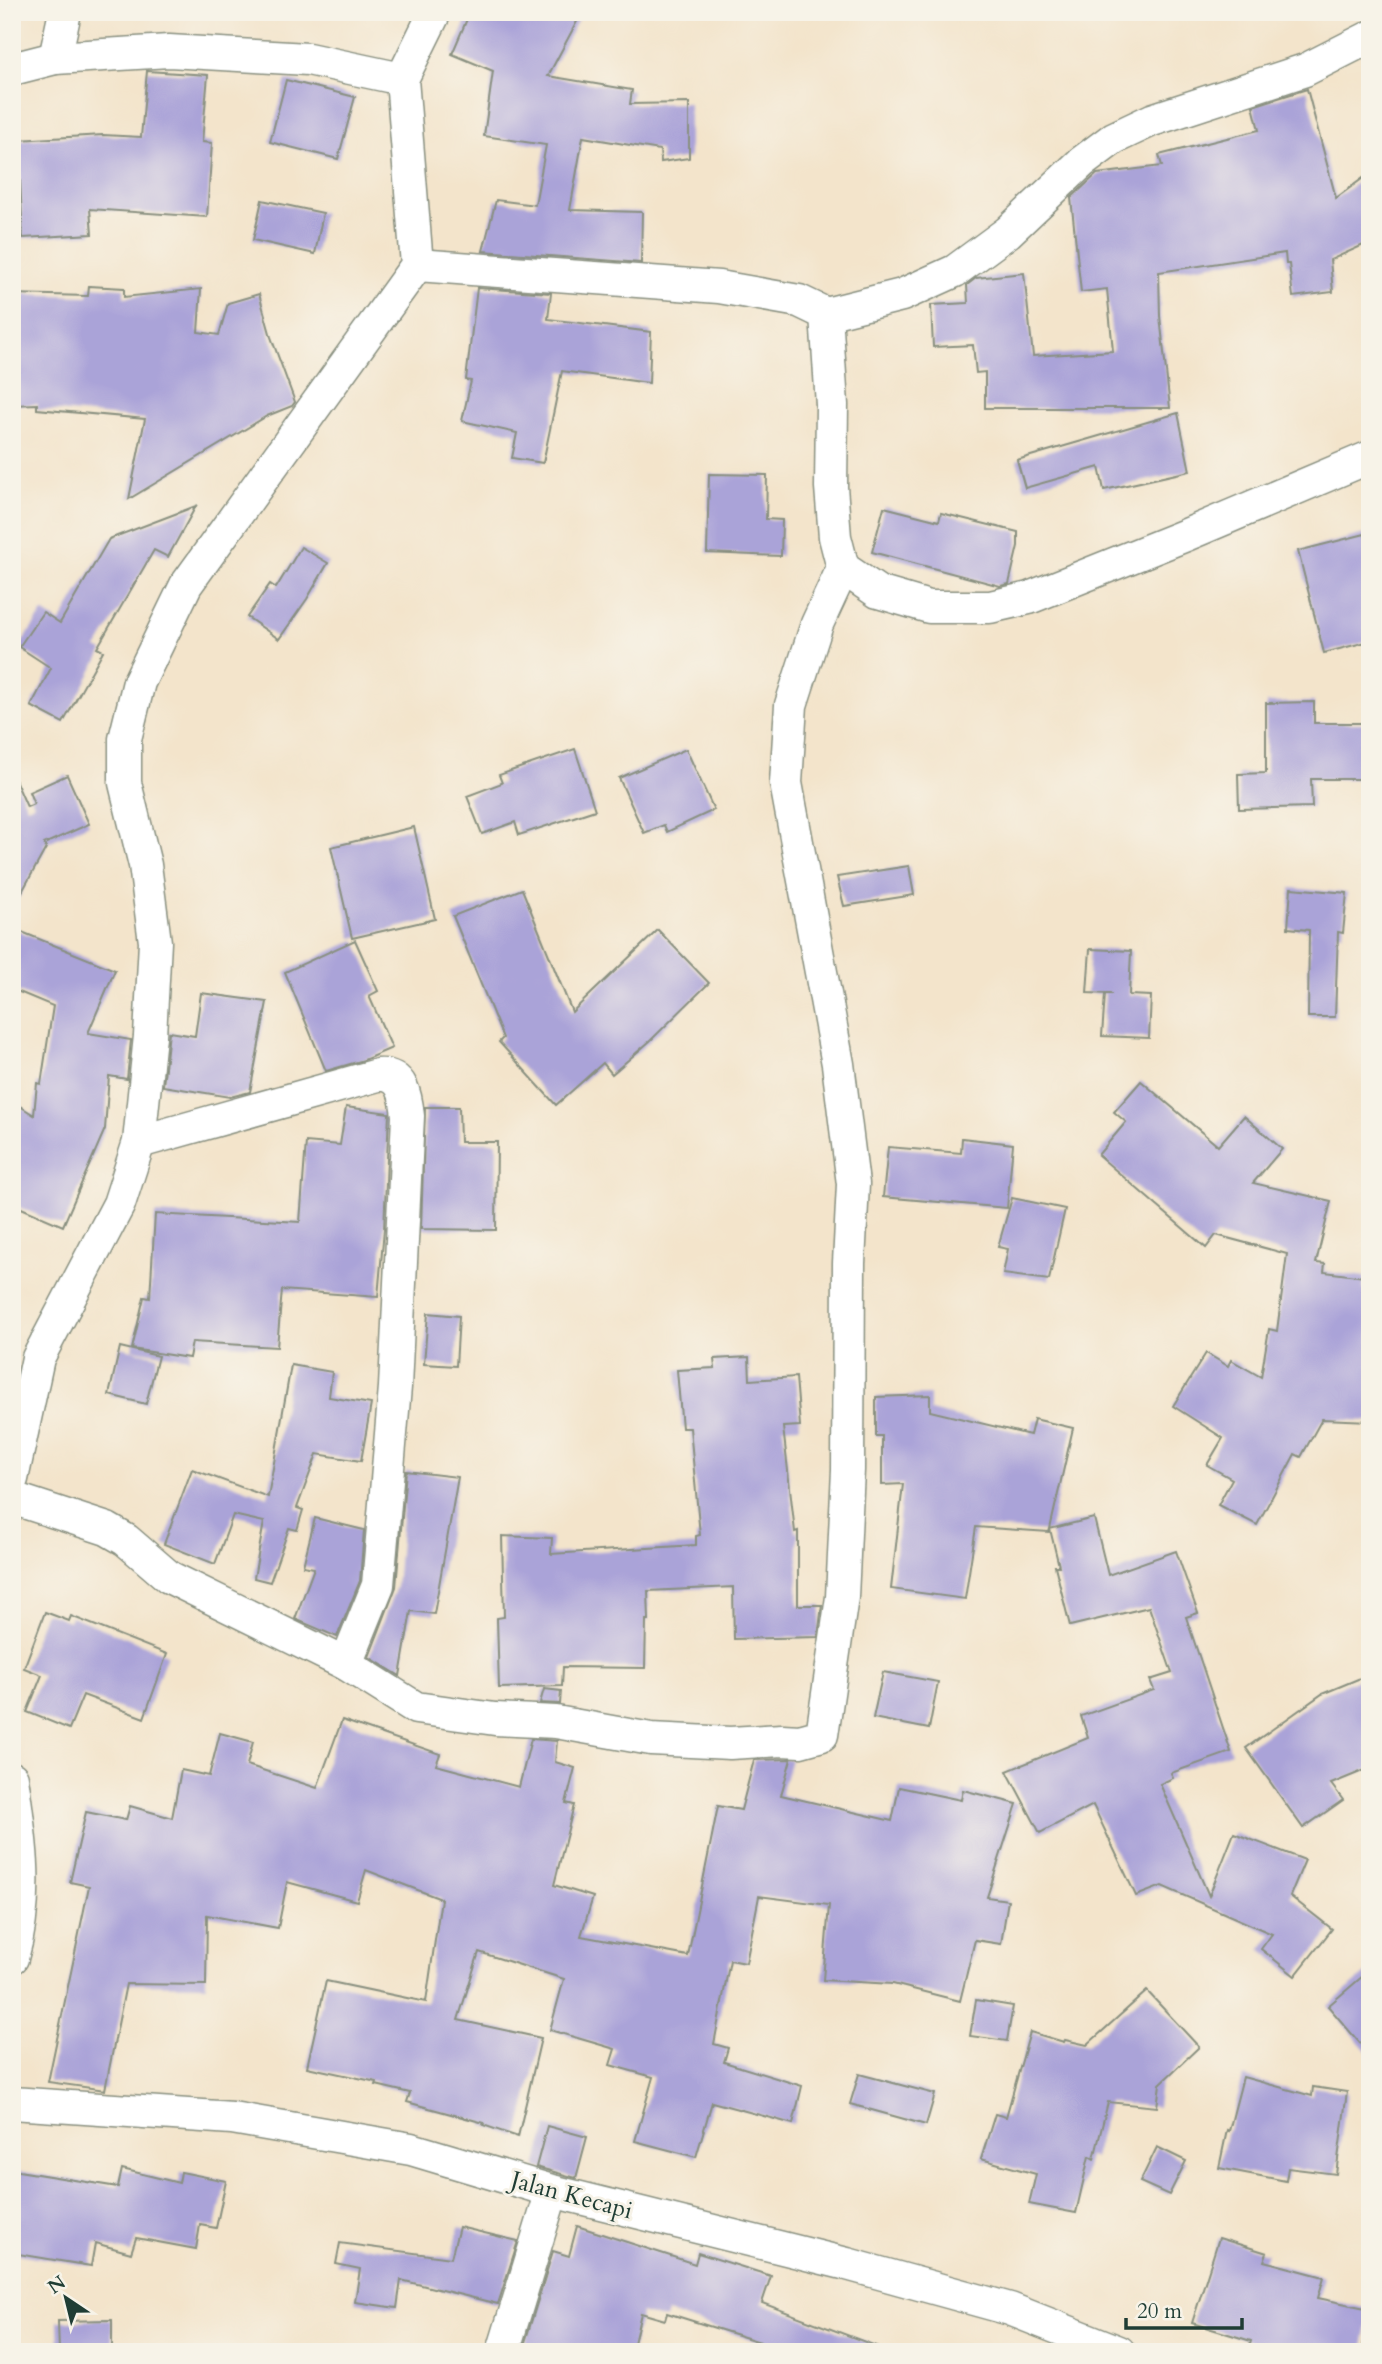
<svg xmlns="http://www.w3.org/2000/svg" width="1382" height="2364" viewBox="0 0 1382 2364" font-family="Cardo,serif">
<rect width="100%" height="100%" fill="#f7f3e8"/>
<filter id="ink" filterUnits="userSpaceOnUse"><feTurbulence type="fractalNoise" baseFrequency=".0143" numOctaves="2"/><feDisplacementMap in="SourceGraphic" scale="14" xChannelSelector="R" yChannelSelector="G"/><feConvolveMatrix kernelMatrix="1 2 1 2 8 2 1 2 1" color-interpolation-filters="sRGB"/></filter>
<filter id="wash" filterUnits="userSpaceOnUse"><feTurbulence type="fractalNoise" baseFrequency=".00686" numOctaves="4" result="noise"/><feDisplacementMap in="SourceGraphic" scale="28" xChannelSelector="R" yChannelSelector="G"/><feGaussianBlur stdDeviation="1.57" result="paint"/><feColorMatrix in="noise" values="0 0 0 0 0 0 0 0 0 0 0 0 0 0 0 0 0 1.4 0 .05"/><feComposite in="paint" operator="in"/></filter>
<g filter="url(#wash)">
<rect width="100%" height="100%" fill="#f3e4cb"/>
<g id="blocks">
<g fill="#aaa3d8">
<path d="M470 12H582L548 76 632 90 630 104 689 103V158L661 162 660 150 583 137 570 210 642 212 641 263 483 251 496 200 535 205 546 145 484 136 493 71 452 54Z"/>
<path d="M147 71 208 75 202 142 212 143 207 217 90 209 92 234 23 238 18 140 103 135 141 137Z"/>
<path d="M286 80 355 97 338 159 270 142Z"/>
<path d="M1307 89 1336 198 1370 173V242L1330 260 1333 292 1293 297 1289 264H1286L1285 253 1159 272 1160 316 1170 408H985V372L976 373 973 345 933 347 931 305 968 303 967 285 976 278 1024 273 1033 356 1113 351 1107 289 1081 292 1071 198 1097 174 1162 166 1159 155 1259 130 1253 106Z"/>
<path d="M262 200 323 213 315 254 253 240Z"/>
<path d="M89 286 124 288V297L201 289 198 332 219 335 228 303 259 294 271 337 295 402 292 406 267 416 129 499 145 419 37 409V404L12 405V294L88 296Z"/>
<path d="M477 288 551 293 548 319 651 332 649 383 562 371 543 463 512 458 517 433 462 421 471 381 466 380Z"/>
<path d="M1178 413 1190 471 1104 490 1099 467 1025 488 1017 460Z"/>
<path d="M709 474 767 475 766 519 782 520 781 556 707 553Z"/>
<path d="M196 506 168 557 154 550 97 648 103 651 63 723 31 706 51 668 19 647 43 612 60 623 109 539Z"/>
<path d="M884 507 939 521 941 513 1018 532V546L1009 584 1000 586 872 552Z"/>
<path d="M1365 534 1370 555V641L1324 653 1298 551Z"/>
<path d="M301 547 328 563 307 599 279 639 247 617 270 584 276 588Z"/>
<path d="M1314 702V723H1370V779H1311L1312 807 1239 809 1238 774 1266 773V703Z"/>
<path d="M575 749 595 810 519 835 515 822 482 834 467 796 502 783 499 775Z"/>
<path d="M686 749 714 810 667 832 664 825 644 833 619 778Z"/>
<path d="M12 773 27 807 34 804 29 792 67 775 89 824 44 844 46 848 12 910Z"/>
<path d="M414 827 435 919 352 938 331 847Z"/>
<path d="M909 866 914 895 844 906 837 877Z"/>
<path d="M1291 888 1347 893 1343 933 1338 932 1335 1017H1308L1309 930 1288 928Z"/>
<path d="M522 889 572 1012 658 930 709 983 650 1041 612 1074 603 1063 556 1105 499 1042 503 1038 453 916Z"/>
<path d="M12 928 115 970 88 1033 131 1040 127 1079 109 1076 105 1129 63 1226 12 1204V1101L34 1115 37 1083 41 1084 53 1006 12 989Z"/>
<path d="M355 940 378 991 369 996 392 1048 364 1060 326 1071 285 972Z"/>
<path d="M1090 949 1131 951 1129 995 1151 996 1149 1038 1102 1036 1105 994H1112L1087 993Z"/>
<path d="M201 993 267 1002 250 1092 230 1097 163 1086 169 1032 195 1036Z"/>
<path d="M1141 1081 1218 1146 1244 1116 1282 1149 1253 1183 1331 1201 1316 1263 1325 1264 1324 1272 1365 1277 1363 1290H1370V1421L1322 1419 1301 1457 1295 1454 1257 1525 1218 1505 1232 1479 1207 1465 1223 1438 1173 1406 1206 1353 1228 1366 1231 1360 1261 1377 1269 1329 1277 1331 1287 1254 1216 1235 1206 1248 1098 1155 1126 1122 1114 1112Z"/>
<path d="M346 1107 389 1113 384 1229 378 1297 282 1290 277 1347 192 1342 189 1358 132 1349 144 1297 150 1298 155 1214 300 1222 306 1142 340 1145Z"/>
<path d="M425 1107H459L460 1142H497L496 1230 421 1229Z"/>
<path d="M962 1138 1013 1144 1007 1208 883 1197 888 1147 961 1153Z"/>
<path d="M1012 1198 1065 1209 1049 1280 1003 1274 1008 1249 998 1247Z"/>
<path d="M428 1313 459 1316 456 1366 424 1364Z"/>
<path d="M120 1347 158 1356 146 1404 109 1395Z"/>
<path d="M749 1357 750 1380 796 1377 800 1426 783 1427 795 1532 798 1531V1605H822L818 1637 734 1639 733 1587 648 1591 649 1620H646L645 1668 563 1667 562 1686 499 1688 497 1618 504 1617 502 1536 552 1538 551 1554 696 1545V1536L700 1535 690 1428H682L677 1370 715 1368 714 1359Z"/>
<path d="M291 1365 332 1372 329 1397 371 1404 361 1461 317 1454 297 1508 303 1510 297 1530 289 1528 270 1582 254 1578 264 1522 233 1515 215 1564 164 1544 192 1469 268 1497Z"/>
<path d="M930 1395V1411L1030 1435 1034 1419 1073 1428 1050 1529 1094 1518 1108 1575 1176 1551 1198 1613 1186 1617 1231 1752 1171 1773 1173 1778 1160 1784 1209 1896 1234 1833 1305 1860 1290 1896 1332 1929 1295 1976 1261 1949 1272 1934 1162 1886 1136 1896 1093 1805 1040 1833 1007 1771 1088 1738 1081 1716 1154 1690 1150 1680 1172 1673 1149 1607 1070 1626 1055 1566H1059L1050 1529 1049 1532 976 1527 965 1599 891 1589 903 1484 882 1485V1436H876V1397Z"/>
<path d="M406 1471 458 1477 434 1614 411 1611 400 1676 369 1657 396 1587Z"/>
<path d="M315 1518 364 1530 360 1581 337 1637 295 1619 314 1568 303 1566Z"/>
<path d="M45 1612 69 1621 71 1616 167 1654 144 1718 83 1695 69 1729 27 1712 42 1675 24 1668Z"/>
<path d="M883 1672 938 1682 929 1729 873 1718Z"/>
<path d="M1370 1674V1768L1331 1784 1343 1800 1303 1828 1246 1748 1322 1694Z"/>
<path d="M544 1689 561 1691 560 1704 540 1703Z"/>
<path d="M342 1720 440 1754 436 1765 519 1787 531 1739 557 1741 555 1762 575 1768 566 1803 574 1805 554 1885 593 1897 581 1936 688 1956 718 1806 741 1810 754 1760 791 1759 781 1795 892 1821 899 1787 961 1800 963 1790 1017 1804 987 1897 1008 1900 1001 1944 975 1940 960 2001 893 1984 823 1980 829 1905 759 1896 746 1963 730 1960 714 2044 728 2048 724 2062 802 2086 793 2124 712 2102 696 2157 635 2141 653 2077 610 2065 615 2049 550 2030 564 1979 479 1952 458 2020 541 2038 518 2137 483 2125 484 2123 407 2102 410 2093 376 2085 377 2082 307 2067 326 1981 426 2002 441 1899 366 1870 357 1901 287 1882 278 1928 207 1915 206 1985 126 1984 105 2090 48 2082 89 1886 70 1882 86 1812 126 1820 130 1806 172 1818 181 1770 209 1776 220 1733 253 1742 247 1765 317 1788Z"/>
<path d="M1370 1970V2055L1328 2006Z"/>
<path d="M1147 1991 1199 2047 1160 2084 1157 2107 1108 2102 1094 2159 1089 2156 1076 2213 1029 2204 1036 2174 981 2159 995 2114 1006 2117 1030 2032 1064 2042 1065 2040 1087 2045Z"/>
<path d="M976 2000 1013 2006 1007 2041 970 2036Z"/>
<path d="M859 2074 935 2094 926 2125 850 2104Z"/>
<path d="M1243 2077 1312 2096 1313 2087 1347 2092 1336 2174 1288 2168 1286 2181 1219 2168 1227 2130 1229 2131Z"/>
<path d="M547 2126 587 2137 576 2178 536 2167Z"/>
<path d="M1157 2147 1186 2161 1169 2195 1140 2182Z"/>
<path d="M122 2169 179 2183 181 2172 226 2181 216 2228 200 2225 196 2249 136 2238 131 2253 95 2243 91 2266 12 2253V2170L118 2187Z"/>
<path d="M577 2226 695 2264 698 2253 771 2276 762 2303 884 2349 883 2352H756L760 2342 667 2313 665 2320 641 2313 632 2352H522L553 2251 569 2256Z"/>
<path d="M459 2227 518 2241 498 2304 401 2280 397 2308 355 2302 360 2269 336 2264 340 2243 451 2258Z"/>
<path d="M1219 2238 1267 2253 1264 2261 1324 2277 1318 2298 1370 2309 1362 2352H1248L1251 2341 1192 2323Z"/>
<path d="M112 2320V2352H59L58 2321Z"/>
</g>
</g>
</g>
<g filter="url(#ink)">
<use href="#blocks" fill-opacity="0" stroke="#899080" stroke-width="2"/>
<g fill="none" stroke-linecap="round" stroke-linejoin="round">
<defs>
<g id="street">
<path d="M55 58 65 12"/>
<path d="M12 69 55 58 169 51 308 59 402 79"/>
<path d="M417 265 719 287 799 301 826 314 832 405 831 487 835 537 843 568 878 592 929 607H990L1029 598 1186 535 1370 457"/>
<path d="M826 314 902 295 955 271 1008 232 1082 162 1114 138 1152 120 1305 70 1370 37"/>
<path d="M139 1142 378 1075C403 1073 406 1096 408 1116L395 1387 378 1585 346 1664"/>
<path d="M12 1479 38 1358 119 1204 139 1142 150 1036 155 942 145 865 125 783V739L139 682 186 585 417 265 402 79 435 12"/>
<path d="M12 1498 107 1529 126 1540 169 1577 346 1664 416 1708 495 1719 556 1722 651 1739 730 1743 782 1740 800 1741 822 1735 842 1597 848 1470 849 1263 853 1184 838 1064 786 783 791 705 817 624 843 568"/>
<path d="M12 1778C21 1839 30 1897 12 1958"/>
<path d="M12 2103 232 2118 411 2149 552 2191 847 2264 1010 2309 1119 2352"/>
<path d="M503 2352 552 2191"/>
</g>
</defs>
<use href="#street" stroke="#899080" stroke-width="35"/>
<use href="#street" stroke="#fff" stroke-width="32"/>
</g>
</g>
<g text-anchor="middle" stroke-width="6" stroke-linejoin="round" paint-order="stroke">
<g font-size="24" fill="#1f3d34" stroke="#f7f3e8">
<text transform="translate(572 2195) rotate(15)" y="8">Jalan Kecapi</text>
</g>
</g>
<rect width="1382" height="2364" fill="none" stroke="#f7f3e8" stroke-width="42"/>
<g transform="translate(66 2298) rotate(325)" stroke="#f7f3e8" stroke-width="5" paint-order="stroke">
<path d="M0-5L12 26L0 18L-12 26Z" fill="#1f3d34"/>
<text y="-10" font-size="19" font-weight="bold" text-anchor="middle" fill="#1f3d34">N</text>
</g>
<path d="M1126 2318v10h116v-10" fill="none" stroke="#1f3d34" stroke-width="3.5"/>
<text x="1137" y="2318" font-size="21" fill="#1f3d34" stroke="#f7f3e8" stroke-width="5" paint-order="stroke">20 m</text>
</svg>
